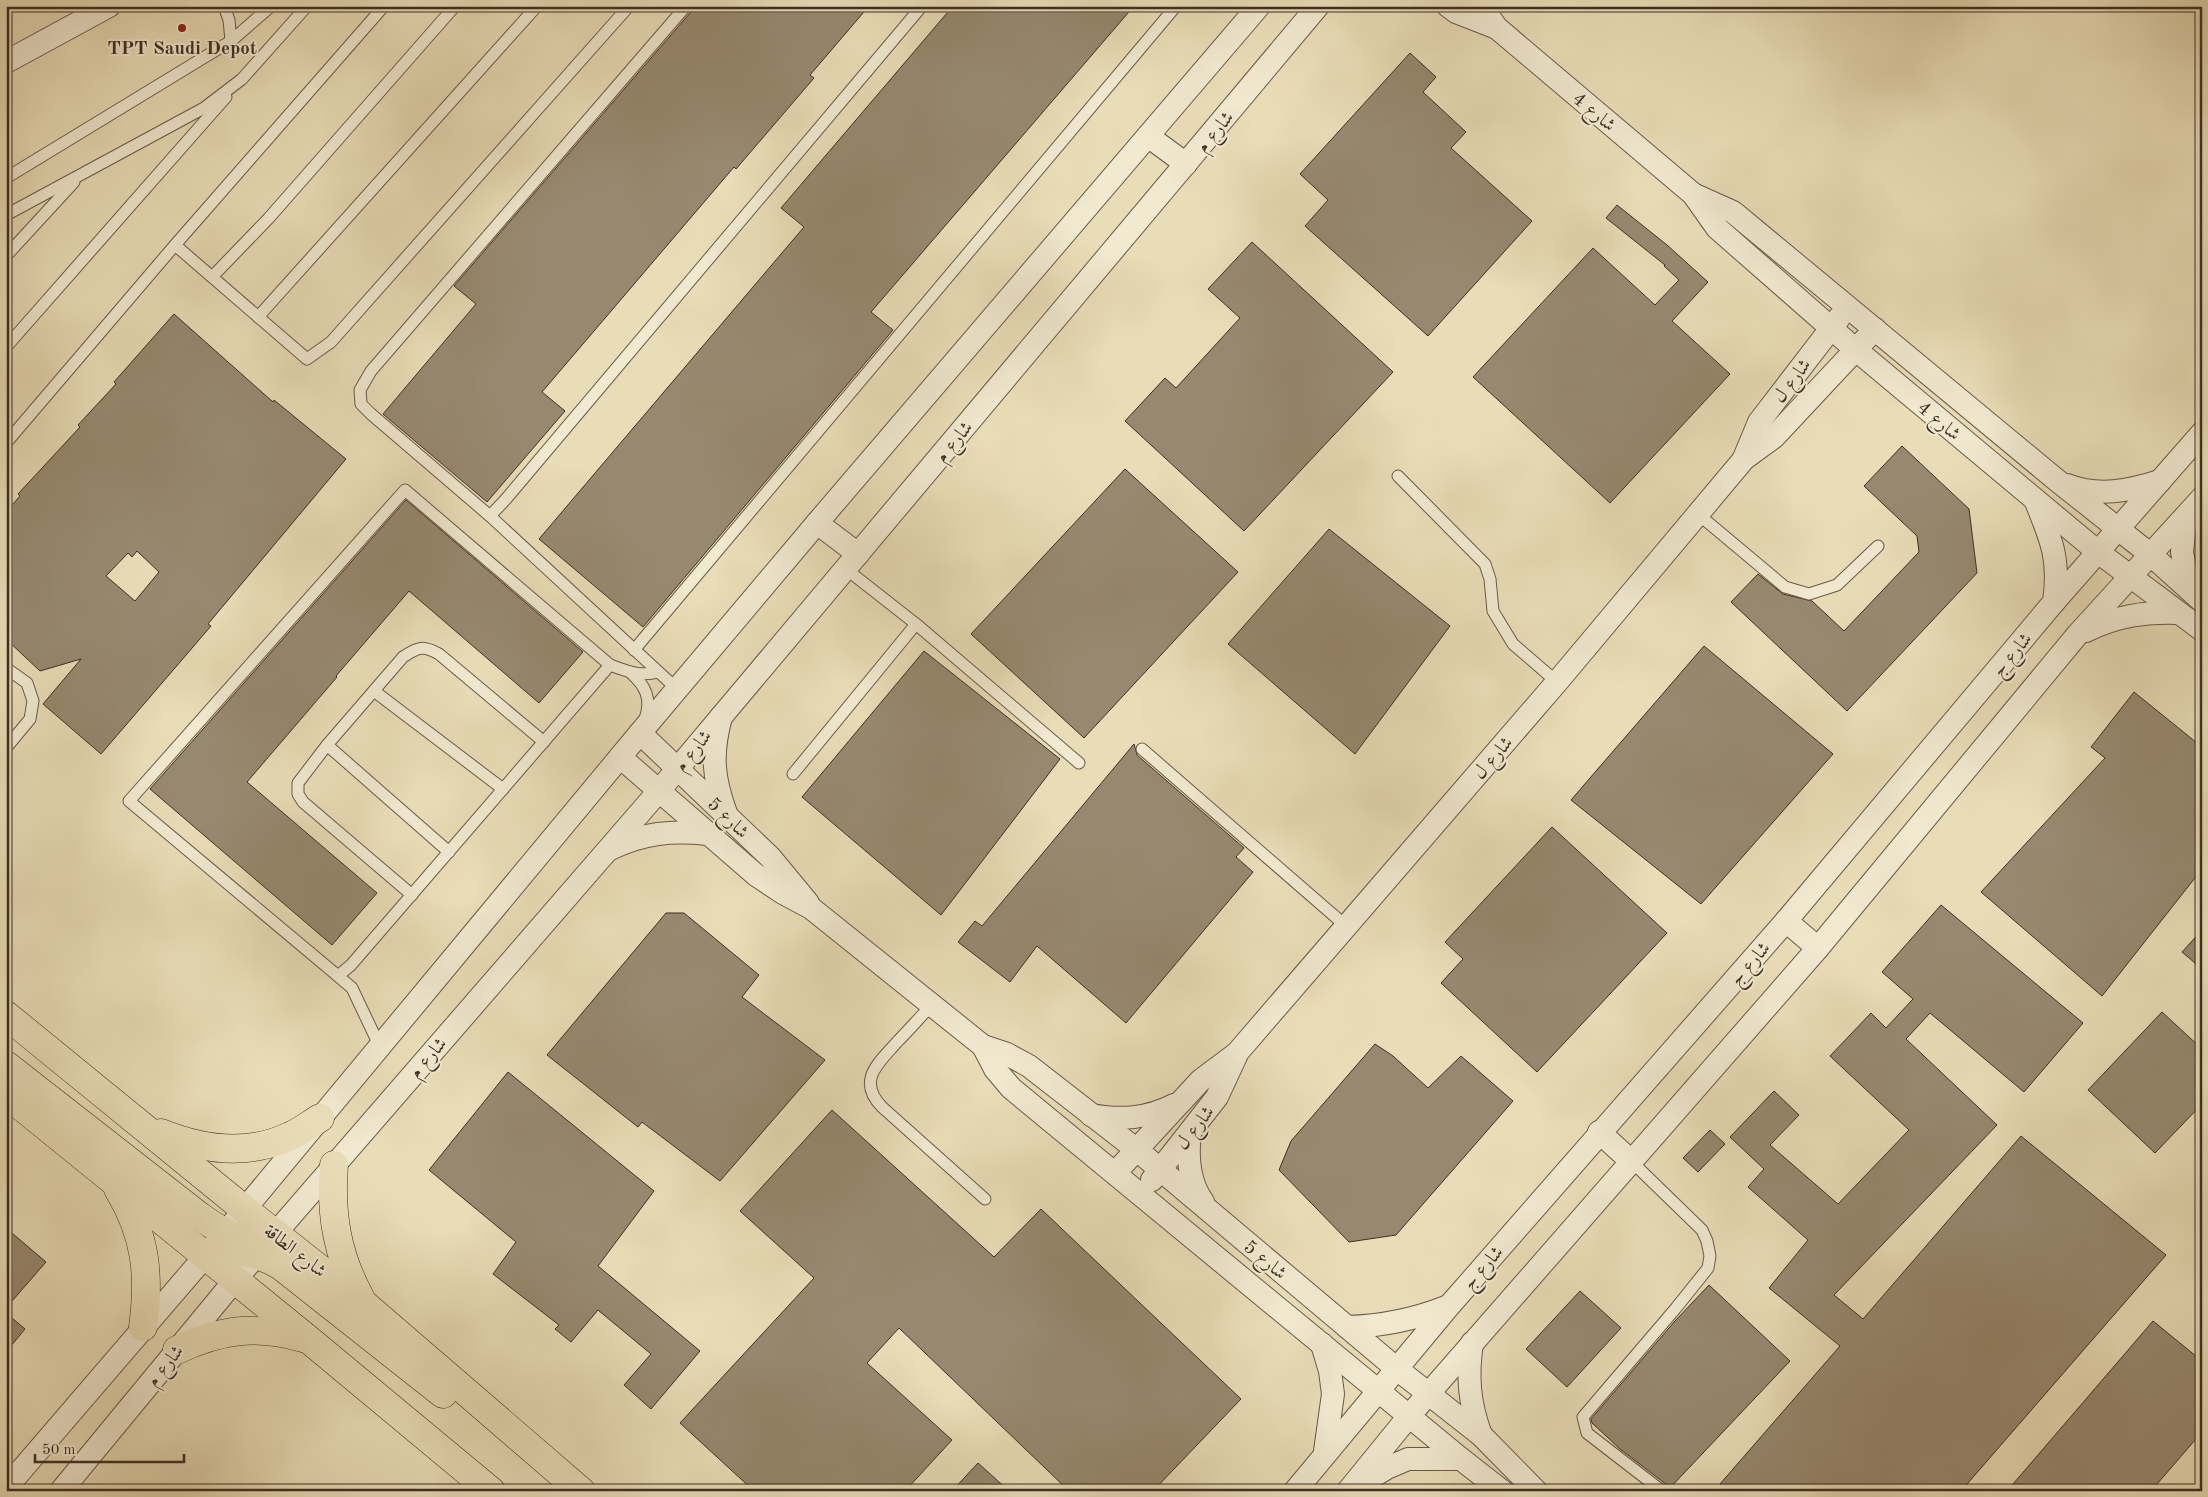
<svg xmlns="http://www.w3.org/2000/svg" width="2208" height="1497" viewBox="0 0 2208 1497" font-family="'Old Standard TT',Amiri,serif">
<rect width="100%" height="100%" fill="#e9ddb7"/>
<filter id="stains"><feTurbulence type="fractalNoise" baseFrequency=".004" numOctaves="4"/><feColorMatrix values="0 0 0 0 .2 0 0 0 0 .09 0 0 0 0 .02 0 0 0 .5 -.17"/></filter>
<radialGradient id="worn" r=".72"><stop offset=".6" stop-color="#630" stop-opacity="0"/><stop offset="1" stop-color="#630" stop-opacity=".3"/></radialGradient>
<g fill="#978970" stroke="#3e2f24" fill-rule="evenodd">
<path d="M696 6H869L810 75 814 78 736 169 734 167 542 392 565 411 487 502 383 414 476 304 454 286Z"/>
<path d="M953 6H1134L871 312 893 330 643 627 539 539 804 227 781 208Z"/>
<path d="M1410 53 1436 77 1423 92 1466 132 1451 148 1532 221 1428 336 1305 226 1328 200 1300 174Z"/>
<path d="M1617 205 1667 245 1708 282 1672 321 1730 374 1610 503 1473 377 1593 248 1655 305 1679 280 1664 266 1665 265 1606 218Z"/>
<path d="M1252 242 1393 372 1244 531 1125 421 1165 378 1176 388 1240 318 1208 289Z"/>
<path d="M174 314 273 402 274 400 346 459 208 624 211 626 101 754 43 704 81 659 40 671 6 639V512L20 496 18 494 80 427 78 425 116 384 114 382ZM137 551 159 572 135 601 106 576 128 553 132 557Z"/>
<path d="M1902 446 1969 509 1977 573 1847 711 1731 602 1758 574 1783 594 1812 601 1844 631 1919 552 1917 536 1864 486Z"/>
<path d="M1125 469 1238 572 1084 738 971 634Z"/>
<path d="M406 500 583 652 539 703 409 591 336 676 337 677 247 782 377 893 332 945 150 789Z"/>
<path d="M1329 529 1450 626 1355 754 1228 644Z"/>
<path d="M1704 646 1833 754 1701 904 1571 800Z"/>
<path d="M924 651 1060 759 941 915 802 797Z"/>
<path d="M2134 692 2202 747V869L2102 996 1981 892 2105 758 2091 747Z"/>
<path d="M1134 744 1137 755 1244 848 1236 857 1253 872 1126 1023 1037 946 1010 982 958 942 975 921 982 926Z"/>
<path d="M1552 827 1667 933 1537 1072 1441 983 1463 959 1445 942Z"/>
<path d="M1941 905 2083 1023 2024 1092 1930 1013 1906 1039 1997 1125 1834 1295 1863 1319 2021 1136 2166 1255 1961 1491H1728L1720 1484 1840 1346 1769 1288 1808 1240 1748 1187 1764 1169 1730 1137 1774 1091 1799 1115 1770 1145 1838 1204 1909 1130 1830 1056 1871 1013 1886 1028 1913 999 1882 972Z"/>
<path d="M666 913H684L759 975 742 997 825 1060 720 1181 642 1122 638 1127 547 1055Z"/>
<path d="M2202 930V969L2182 952Z"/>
<path d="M2162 1012 2202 1049V1104L2155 1153 2088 1090Z"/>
<path d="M1375 1044 1393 1056 1428 1088 1461 1056 1513 1101 1396 1235 1349 1242 1279 1170 1291 1141Z"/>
<path d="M508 1072 654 1191 598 1266 700 1351 651 1409 624 1385 651 1354 598 1310 571 1342 555 1329 559 1325 493 1274 516 1242 429 1170Z"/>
<path d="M832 1110 994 1257 1041 1209 1241 1399 1153 1491H1069L899 1328 867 1363 952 1440 905 1491H754L680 1423 814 1278 740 1211Z"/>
<path d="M1710 1130 1725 1144 1698 1172 1683 1158Z"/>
<path d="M6 1228 46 1262 6 1308Z"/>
<path d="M1709 1285 1790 1361 1669 1489 1667 1485 1620 1449 1592 1423 1591 1419 1675 1321Z"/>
<path d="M1580 1291 1621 1328 1567 1387 1526 1349Z"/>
<path d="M6 1313 25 1329 6 1352Z"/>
<path d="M2153 1321 2202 1361V1432L2151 1491H2007Z"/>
<path d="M978 1463 1009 1491H952Z"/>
</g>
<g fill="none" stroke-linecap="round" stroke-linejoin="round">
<defs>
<g id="lane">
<path d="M224 6 229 20 231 41"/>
<path d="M6 178 231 41 271 6"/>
<path d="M6 215 204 108 242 79 307 6"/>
<path d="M175 245 307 359 331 342 629 6"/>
<path d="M6 256 74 182"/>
<path d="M212 277 268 219 455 6"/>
<path d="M258 317 537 6"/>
<path d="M6 347 226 97"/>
<path d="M6 443 175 245 384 6"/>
<path d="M1398 476 1485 564 1490 579 1493 611 1513 644 1557 682"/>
<path d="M1698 514 1785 587 1809 594 1837 585 1878 546"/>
<path d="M490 516 506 499 922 6"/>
<path d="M846 569 916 624 1079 763"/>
<path d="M634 650 1176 6"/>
<path d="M6 668 27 683 33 701 30 719 6 748"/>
<path d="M630 672C646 686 652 699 645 719"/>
<path d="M677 689 490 516 371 414 361 404 360 390 371 371 686 6"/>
<path d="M374 691 503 789"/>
<path d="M327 745 403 657C418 647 423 645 439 654L544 742"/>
<path d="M1142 749 1346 926"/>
<path d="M793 774 916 624"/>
<path d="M412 895 303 802 298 794V783L327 745 449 852"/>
<path d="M338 976 129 801 405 490 610 665"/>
<path d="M932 1005C920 1017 909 1030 897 1042 879 1063 856 1080 882 1107L985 1199"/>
<path d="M380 1047 352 988 338 976 351 965 610 665C627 671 640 677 658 672"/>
<path d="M1631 1161 1702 1230 1707 1241 1710 1256 1708 1268 1676 1308 1583 1417 1587 1433 1662 1491"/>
</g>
<g id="street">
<path d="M1448 6 1456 12 1497 28"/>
<path d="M1481 6 1497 28 1693 194 1717 228 1855 349 2098 552 2202 630"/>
<path d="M6 62 109 6"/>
<path d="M1148 136 1186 164"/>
<path d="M1695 195 1733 212 2059 482 2151 555 2202 601"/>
<path d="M1744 458 1759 422 1839 318"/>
<path d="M2067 485C2098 497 2129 491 2160 481"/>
<path d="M2036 502C2052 541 2060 560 2054 602"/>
<path d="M2186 516 2182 552 2189 588"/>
<path d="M817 523 858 554"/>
<path d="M2086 631C2116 616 2144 612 2177 613"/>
<path d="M721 717C711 754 713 778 726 813"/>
<path d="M640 733 770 857 808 903"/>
<path d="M620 757 756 875 783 893 811 908 983 1046 1007 1054 1029 1066 1137 1150 1397 1369 1481 1435 1536 1491"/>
<path d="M610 849C643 833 672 830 708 834"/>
<path d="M1786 921 1818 948"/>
<path d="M983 1046 995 1069 1011 1088 1461 1459 1502 1491"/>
<path d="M1091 1115C1121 1120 1147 1119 1174 1105"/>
<path d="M1190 1132C1187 1156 1188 1181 1203 1202"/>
<path d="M1599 1132 1631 1161"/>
<path d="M1115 1173 1201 1080 1237 1053 1557 682 1744 459 1774 437 1875 329"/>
<path d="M1152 1180 1217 1097 1236 1056"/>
<path d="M1347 1327C1383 1326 1413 1320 1446 1307"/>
<path d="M1472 1343C1467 1376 1469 1403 1481 1435"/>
<path d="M1322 1344 1330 1371 1333 1394 1325 1451"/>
<path d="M1361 1484 1387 1468 1408 1459H1461"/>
<path d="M6 1488 225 1233 640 733 817 523 1259 6"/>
<path d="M61 1491 235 1280 658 792 1318 6"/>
<path d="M1295 1491 1449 1306 1786 921 2054 602 2202 433"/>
<path d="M1348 1491 1409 1416 1818 948 2078 634 2202 498"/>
</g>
<g id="primary">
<path d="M6 1015 244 1209 363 1303 581 1491"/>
<path d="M6 1065 198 1215C218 1229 236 1243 261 1237"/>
<path d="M6 1094 308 1339 491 1491"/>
<path d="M161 1133C203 1150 248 1156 290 1136 300 1132 310 1124 320 1118"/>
<path d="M334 1165C330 1213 337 1255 360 1297"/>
<path d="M118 1189C146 1235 150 1275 143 1327"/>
<path d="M205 1256C240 1249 250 1249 281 1266L443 1394"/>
<path d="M177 1350C221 1329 256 1325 303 1338"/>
</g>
</defs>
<use href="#lane" stroke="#695a49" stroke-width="13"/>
<use href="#street" stroke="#695a49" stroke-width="24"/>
<use href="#primary" stroke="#3e2f24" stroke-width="29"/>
<use href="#lane" stroke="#f1e9d0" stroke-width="11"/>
<use href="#street" stroke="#f1e9d0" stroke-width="22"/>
<use href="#primary" stroke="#e9ddb7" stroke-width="28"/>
</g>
<circle fill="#8f2418" stroke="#f1e9d0" stroke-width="2" cx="182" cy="28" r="5"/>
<g text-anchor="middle" stroke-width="4" stroke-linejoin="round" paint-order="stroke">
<g font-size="19" font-weight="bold" fill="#3e2f24" stroke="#f1e9d0">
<text x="182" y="54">TPT Saudi Depot</text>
</g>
<g font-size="19" fill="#3e2f24" stroke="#f1e9d0">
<text transform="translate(1595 111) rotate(40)" y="7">شارع 4</text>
<text transform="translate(1214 131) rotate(-50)" y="7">شارع م</text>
<text transform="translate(1791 380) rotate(-53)" y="7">شارع ل</text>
<text transform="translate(1940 420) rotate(40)" y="7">شارع 4</text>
<text transform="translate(953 441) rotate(-50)" y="7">شارع م</text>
<text transform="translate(2011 654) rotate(-50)" y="7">شارع ج</text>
<text transform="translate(692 750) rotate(-51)" y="7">شارع م</text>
<text transform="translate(1492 757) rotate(-49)" y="7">شارع ل</text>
<text transform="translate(729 817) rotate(44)" y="7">شارع 5</text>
<text transform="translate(1749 963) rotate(-49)" y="7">شارع ج</text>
<text transform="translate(427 1057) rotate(-49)" y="7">شارع م</text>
<text transform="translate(1194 1127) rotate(-52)" y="7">شارع ل</text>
<text transform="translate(296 1250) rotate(38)" y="7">شارع الطاقة</text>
<text transform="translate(1266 1259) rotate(40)" y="7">شارع 5</text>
<text transform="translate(1482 1267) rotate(-49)" y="7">شارع ج</text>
<text transform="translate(164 1365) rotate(-51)" y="7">شارع م</text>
</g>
</g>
<rect width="2208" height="1497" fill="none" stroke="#e9ddb7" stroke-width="25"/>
<rect x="8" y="8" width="2193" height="1482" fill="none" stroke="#3e2f24" stroke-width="2.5"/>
<rect x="12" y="12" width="2183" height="1472" fill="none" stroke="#3e2f24"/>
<path d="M35 1454v8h149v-8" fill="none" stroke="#3e2f24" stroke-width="2.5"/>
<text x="42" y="1454" font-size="15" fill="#3e2f24" stroke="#f1e9d0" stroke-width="4" paint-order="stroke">50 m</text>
<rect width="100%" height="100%" filter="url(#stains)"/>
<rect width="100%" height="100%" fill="url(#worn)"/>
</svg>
